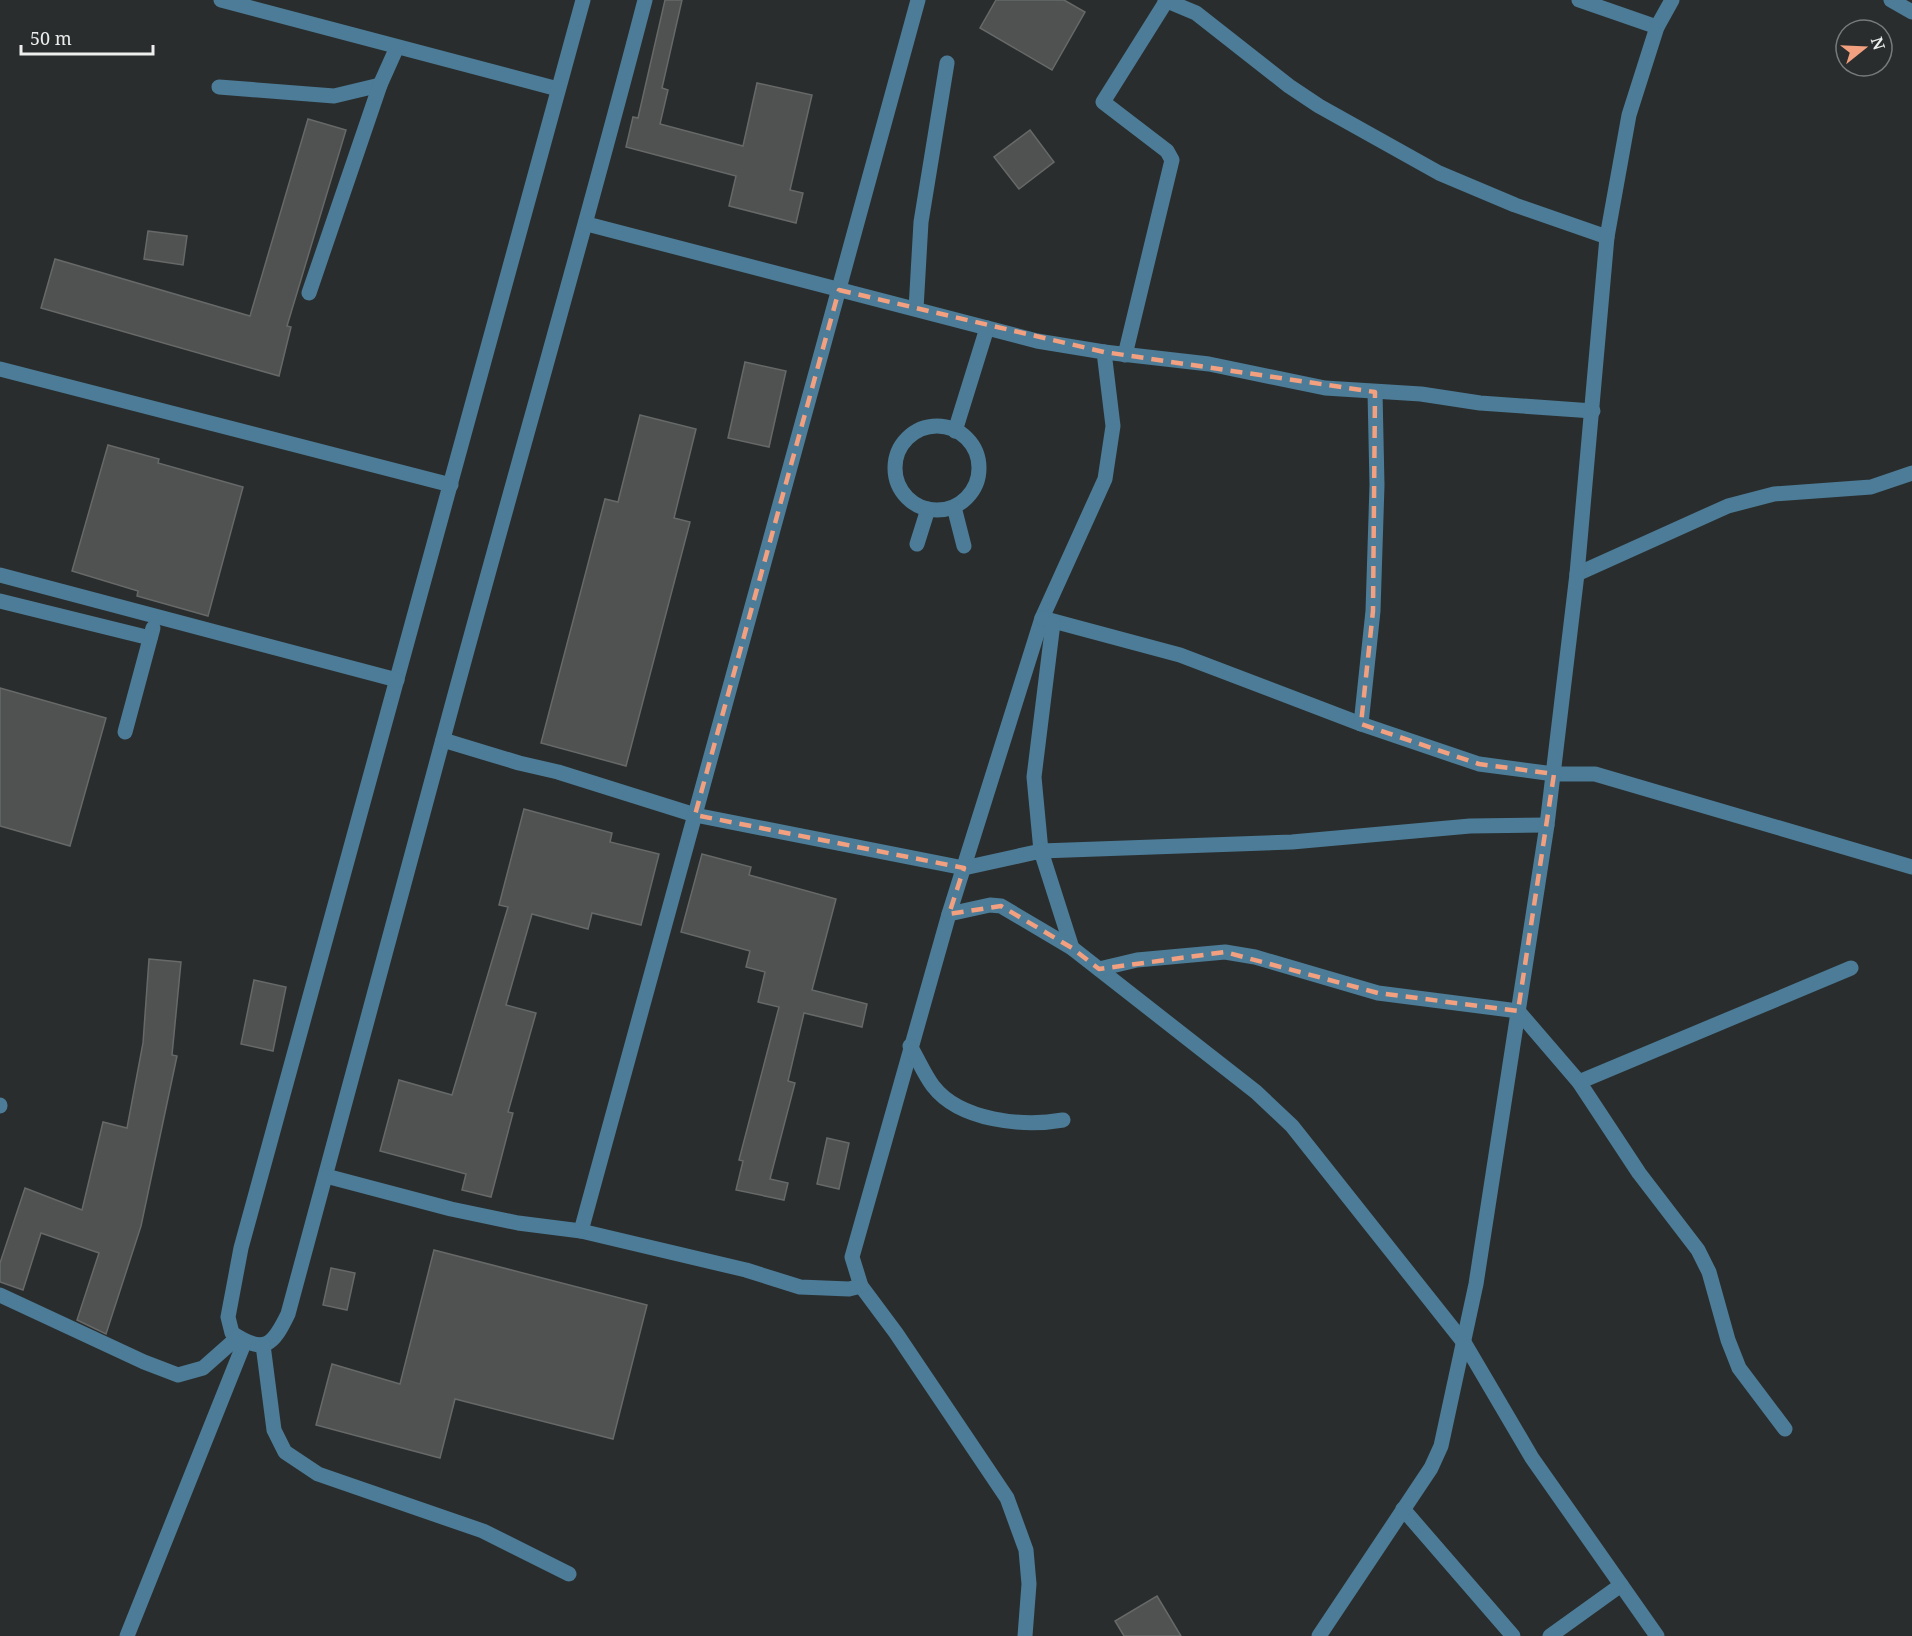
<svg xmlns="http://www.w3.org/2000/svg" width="1912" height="1636" viewBox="0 0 1912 1636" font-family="'Noto Serif',serif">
<rect width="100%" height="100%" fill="#2a2d2d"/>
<g fill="#4f5251" stroke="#666968" stroke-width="1.5">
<path d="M665 0H682L662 88 668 90 660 124 743 146 757 83 812 95 790 190 803 193 796 223 729 206 736 176 626 147 633 117 638 118Z"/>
<path d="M996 0H1064L1085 12 1052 70 980 28Z"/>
<path d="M308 119 346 130 287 326 291 327 279 376 41 308 55 259 250 316Z"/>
<path d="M1030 130 1054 162 1019 189 994 157Z"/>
<path d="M148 231 187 236 183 265 144 259Z"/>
<path d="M745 362 786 371 769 447 728 438Z"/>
<path d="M640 415 696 429 674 518 690 522 626 766 541 743 605 499 618 502Z"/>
<path d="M108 445 159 459 158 463 243 487 208 616 137 596 138 591 72 571Z"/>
<path d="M0 688 106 718 70 846 0 826Z"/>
<path d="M524 809 612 833 610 842 659 854 641 925 592 913 588 929 532 914 506 1005 536 1013 508 1112 513 1113 491 1197 462 1190 466 1174 380 1151 399 1080 452 1095 508 907 499 905Z"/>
<path d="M702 854 751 867 749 875 836 899 812 990 867 1004 862 1027 804 1013 788 1081 795 1083 770 1179 788 1183 784 1200 736 1190 743 1161 739 1160 779 1007 758 1002 765 972 746 967 750 951 681 932Z"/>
<path d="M149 959 181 962 172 1055 177 1056 141 1226 106 1334 77 1320 99 1253 41 1233 23 1290 0 1282V1263L25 1188 82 1210 103 1122 127 1128 143 1043Z"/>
<path d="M254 980 286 987 273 1051 241 1044Z"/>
<path d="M827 1138 849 1143 839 1189 817 1184Z"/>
<path d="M434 1250 647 1305 613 1439 455 1399 440 1458 316 1425 332 1364 400 1384Z"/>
<path d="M331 1268 355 1273 347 1310 323 1305Z"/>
<path d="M1157 1596 1181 1636H1124L1115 1621Z"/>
</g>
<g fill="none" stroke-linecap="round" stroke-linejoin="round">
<g stroke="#4c7c97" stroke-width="15">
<path d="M221 0 558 89"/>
<path d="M583 0 241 1248 228 1317 232 1333C265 1355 273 1345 288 1314 341 1123 392 931 443 739 509 493 581 247 645 0"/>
<path d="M1165 0 1196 13 1289 86 1319 106 1439 173 1515 205 1607 237"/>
<path d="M1579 0 1657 27"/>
<path d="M1891 0 1912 12"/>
<path d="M219 87 334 96 380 85"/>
<path d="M587 224 1037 341 1104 352 1113 426 1105 479 1042 618 949 914 852 1257 861 1286 896 1333 1007 1498 1026 1550 1029 1584 1025 1636"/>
<path d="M309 293 380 85 397 47"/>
<path d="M916 309 921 222 947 63"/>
<path d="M1104 352 1209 364 1325 388 1421 394 1480 403 1593 411"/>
<path d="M1125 355 1172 160 1167 151 1103 102 1167 0"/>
<path d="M0 369 451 485"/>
<circle cx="937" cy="468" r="42"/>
<path d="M955 431 987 328"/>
<path d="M954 507 964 546"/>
<path d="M917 544 928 509"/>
<path d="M1577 574 1728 506 1774 494 1871 487 1912 473"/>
<path d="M0 575 397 680"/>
<path d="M0 601 150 638"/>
<path d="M1042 618 1180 655 1361 724 1479 764 1554 774H1595L1912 867"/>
<path d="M1053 623 1034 777 1041 851 1292 842 1470 826 1547 825"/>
<path d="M1361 724 1373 611 1377 485 1375 392"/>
<path d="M125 732 153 628"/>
<path d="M443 740 519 763 558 772 695 815 964 868 1041 851 1072 948"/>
<path d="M949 914 990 905 1001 906 1072 948 1256 1092 1292 1126 1465 1344 1532 1458 1657 1636"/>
<path d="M1099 969 1137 960 1225 952 1255 957 1378 993 1518 1011 1579 1082 1639 1173 1698 1250 1709 1272 1728 1340 1739 1368 1785 1429"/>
<path d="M910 1046C918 1059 924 1074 933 1086 960 1121 1023 1127 1063 1120"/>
<path d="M1579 1082 1851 968"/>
<path d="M0 1106V1105"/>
<path d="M326 1176 451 1209 518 1223 581 1231 746 1270 800 1287 849 1289 861 1286"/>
<path d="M581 1231 918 0"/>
<path d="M0 1295 144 1362 178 1375 203 1368 238 1337"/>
<path d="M263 1345 274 1430 285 1452 318 1474 483 1531 569 1574"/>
<path d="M1403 1509 1513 1636"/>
<path d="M127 1636 245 1341"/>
<path d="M1319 1636 1431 1468 1441 1446 1476 1284 1547 825 1577 574 1607 237 1629 115 1657 27 1672 0"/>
<path d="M1550 1636 1621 1585"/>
</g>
</g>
<path fill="none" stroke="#f2a07f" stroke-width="4.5" stroke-dasharray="12 8" stroke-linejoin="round" d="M839 290 1104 352 1375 392 1373 611 1361 724 1479 764 1554 774 1518 1011 1378 993 1225 952 1099 969 1072 948 1001 906 949 914 964 868 695 815Z"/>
<g transform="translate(1864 48) rotate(72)"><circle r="28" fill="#2a2d2d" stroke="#787b7b" stroke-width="1.5"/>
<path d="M0-4.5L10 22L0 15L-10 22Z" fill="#f2a07f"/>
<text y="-9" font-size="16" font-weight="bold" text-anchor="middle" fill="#edefef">N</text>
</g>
<path d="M21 45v9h132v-9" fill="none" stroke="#edefef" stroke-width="3"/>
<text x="30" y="45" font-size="18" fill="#edefef" stroke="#2a2d2d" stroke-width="4.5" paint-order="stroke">50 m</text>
</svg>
